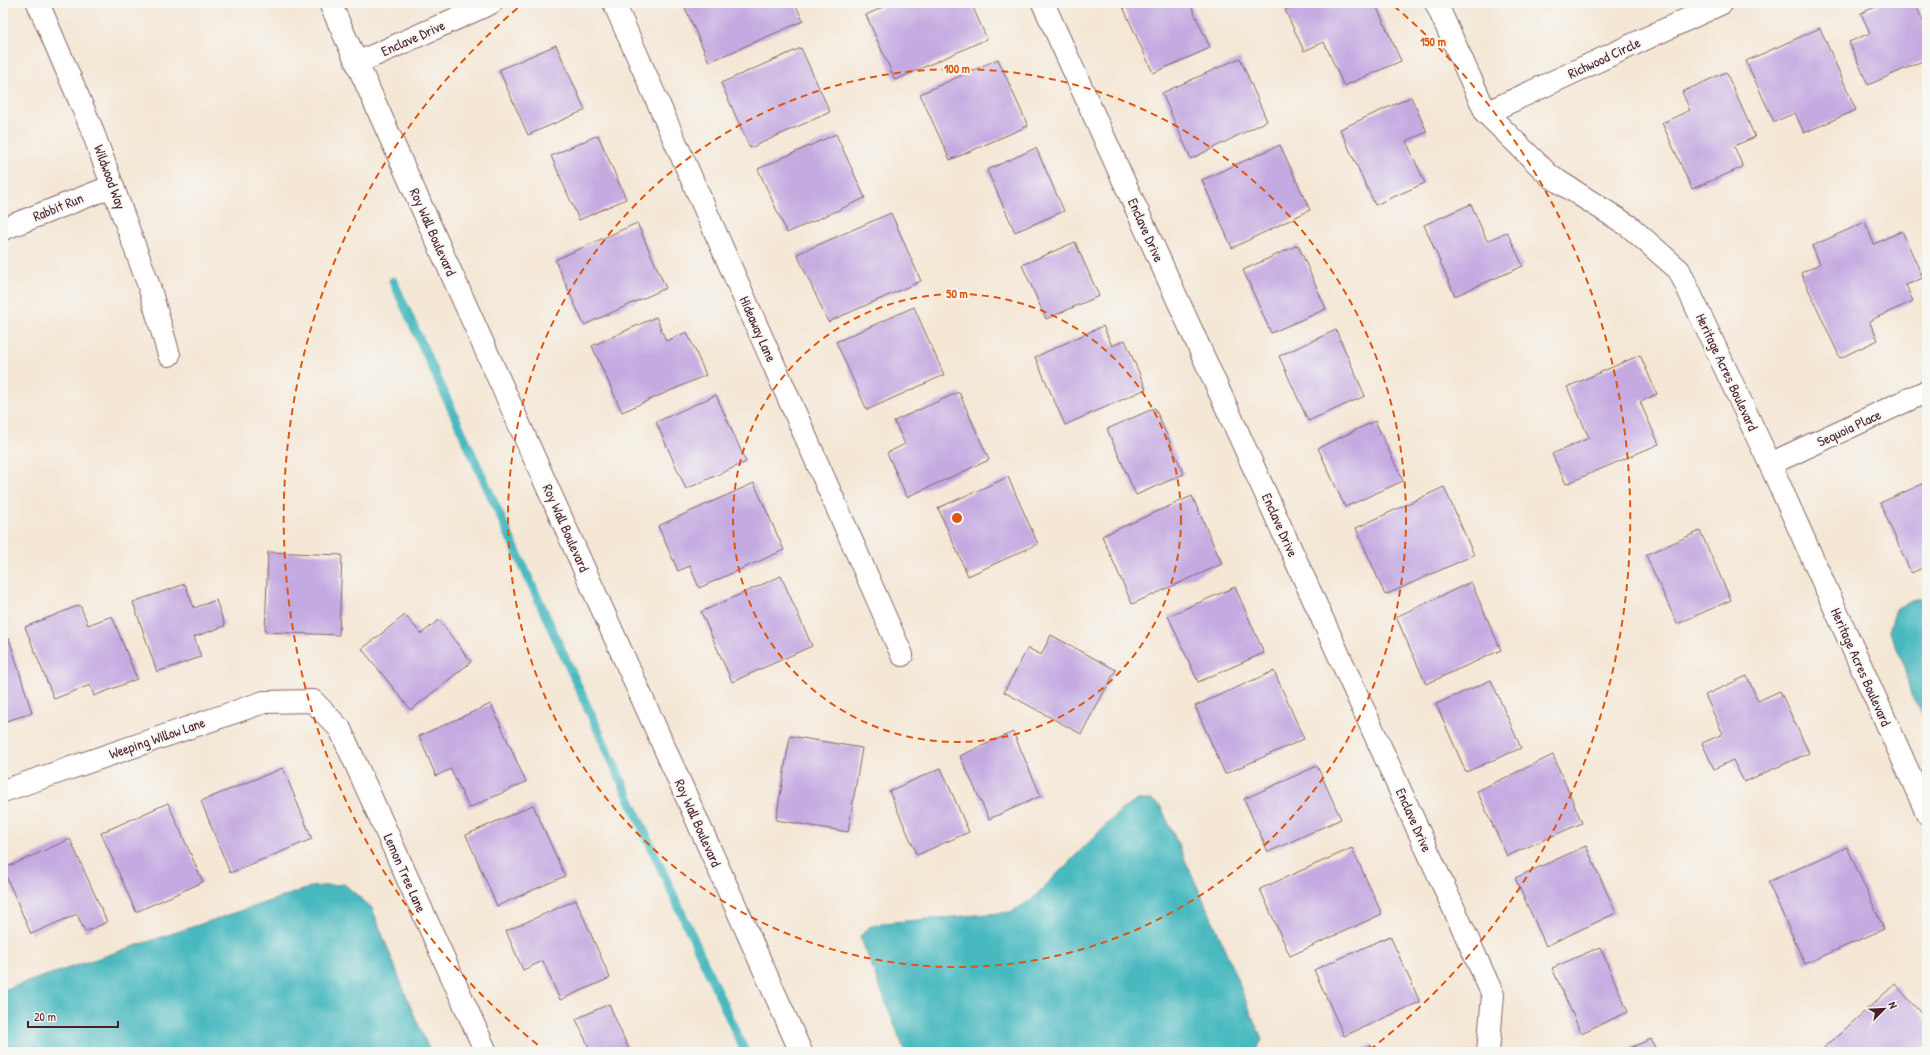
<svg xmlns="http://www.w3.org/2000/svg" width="1930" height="1055" viewBox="0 0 1930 1055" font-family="'Patrick Hand',sans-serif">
<rect width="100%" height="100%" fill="#f6f6f2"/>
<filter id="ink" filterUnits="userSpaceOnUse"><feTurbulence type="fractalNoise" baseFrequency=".025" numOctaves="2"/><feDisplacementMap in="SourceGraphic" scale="8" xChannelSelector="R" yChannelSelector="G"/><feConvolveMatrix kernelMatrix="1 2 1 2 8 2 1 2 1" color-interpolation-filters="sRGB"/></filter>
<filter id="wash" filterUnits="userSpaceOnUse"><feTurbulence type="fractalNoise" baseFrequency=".012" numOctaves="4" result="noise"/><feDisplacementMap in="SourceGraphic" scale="16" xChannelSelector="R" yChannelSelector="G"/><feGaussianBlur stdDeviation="0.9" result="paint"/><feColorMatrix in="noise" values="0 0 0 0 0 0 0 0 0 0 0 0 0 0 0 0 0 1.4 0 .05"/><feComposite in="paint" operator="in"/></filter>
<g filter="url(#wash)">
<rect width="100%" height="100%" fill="#f4e7d5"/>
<g fill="#4ab9c0" stroke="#4a6c76">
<path d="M1927 597V725L1923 715 1911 695 1903 662 1889 631 1896 609 1912 601Z"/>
<path d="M1138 800H1152L1161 807 1217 930 1262 1040 1255 1052H905L860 936 869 927 883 923 1011 912 1030 901 1121 810Z"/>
<path d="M344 884 372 908 411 1008 429 1049 426 1052H3V990L312 887Z"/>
</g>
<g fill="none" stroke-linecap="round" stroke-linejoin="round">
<path stroke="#4ab9c0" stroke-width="9" d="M393 281 745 1052"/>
</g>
<g id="blocks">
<g fill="#c4aae1">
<path d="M683 3H795L803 21 709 62Z"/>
<path d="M892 3H971L987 39 895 80 866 15Z"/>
<path d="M1132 3H1190L1210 48 1153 73 1123 7Z"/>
<path d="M1301 3H1375L1401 61 1344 86 1324 42 1304 51 1285 10Z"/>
<path d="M1885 3H1915L1927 30V59L1868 85 1849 42 1870 33 1861 13Z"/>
<path d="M1820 28 1856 110 1804 133 1795 113 1774 122 1746 61Z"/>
<path d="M556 45 585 110 528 135 499 70Z"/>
<path d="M801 48 830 112 750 148 721 83Z"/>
<path d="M1240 58 1267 121 1191 159 1162 93Z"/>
<path d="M998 59 1028 126 950 160 920 94Z"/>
<path d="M1726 72 1755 137 1734 146 1743 167 1692 189 1662 123 1690 110 1682 92Z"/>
<path d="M1411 97 1427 132 1406 141 1425 183 1375 205 1340 129Z"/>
<path d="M836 134 865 198 787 233 758 169Z"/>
<path d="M598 135 626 199 579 220 551 156Z"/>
<path d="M1280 145 1310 210 1232 248 1202 180Z"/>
<path d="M1036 148 1064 211 1015 232 987 170Z"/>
<path d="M1471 204 1487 241 1507 232 1523 266 1455 296 1424 225Z"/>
<path d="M891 213 921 281 828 322 797 254Z"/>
<path d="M1865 222 1874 244 1902 231 1923 278 1906 285 1913 301 1869 321 1878 340 1840 358 1801 273 1820 264 1812 246Z"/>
<path d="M637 223 666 288 584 325 555 260Z"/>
<path d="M1075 242 1099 296 1046 319 1022 265Z"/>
<path d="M1298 245 1326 309 1271 333 1243 270Z"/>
<path d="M914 307 944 375 867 410 836 342Z"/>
<path d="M656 317 666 341 687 332 706 375 622 412 592 346Z"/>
<path d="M1103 326 1112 346 1125 340 1146 389 1065 425 1035 357Z"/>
<path d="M1336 330 1365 396 1308 421 1279 356Z"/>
<path d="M1640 355 1657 394 1640 402 1659 444 1566 484 1552 454 1589 438 1567 387Z"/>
<path d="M959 392 989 460 907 497 887 453 905 444 894 421Z"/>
<path d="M716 395 746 462 686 489 656 422Z"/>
<path d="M1155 408 1184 474 1136 495 1107 429Z"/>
<path d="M1375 421 1403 481 1345 507 1318 448Z"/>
<path d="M1008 477 1038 544 968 576 938 508Z"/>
<path d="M1927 482V566L1911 573 1880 503Z"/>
<path d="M754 483 784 550 699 588 690 566 678 571 658 526Z"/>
<path d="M1444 487 1474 555 1385 595 1356 528Z"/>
<path d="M1192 496 1222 564 1132 604 1102 536Z"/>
<path d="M1700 531 1731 600 1677 624 1646 555Z"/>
<path d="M268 552 342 555 339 635 265 632Z"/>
<path d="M781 576 812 646 732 682 701 612Z"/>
<path d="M1471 582 1501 650 1426 684 1396 617Z"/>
<path d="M185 584 194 608 216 600 225 626 194 637 201 657 157 672 133 602Z"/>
<path d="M1235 587 1264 653 1198 682 1168 616Z"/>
<path d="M80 605 88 625 112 616 137 679 94 696 90 685 54 699 25 627Z"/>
<path d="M405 615 421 634 439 620 471 662 411 710 362 649Z"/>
<path d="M1051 635 1116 670 1081 734 1004 692 1028 648 1041 655Z"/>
<path d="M9 638 32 713 3 722V640Z"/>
<path d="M1274 671 1304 739 1225 774 1195 706Z"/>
<path d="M1747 676 1758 701 1780 691 1809 753 1744 782 1733 760 1714 769 1702 743 1723 734 1705 695Z"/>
<path d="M1491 680 1521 748 1466 772 1436 704Z"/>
<path d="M491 704 526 782 469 808 451 769 436 776 419 736Z"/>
<path d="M1013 732 1041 796 989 819 960 756Z"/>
<path d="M790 736 862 748 848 832 776 820Z"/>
<path d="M1553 755 1582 823 1507 856 1477 791Z"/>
<path d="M1317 766 1341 819 1268 852 1244 799Z"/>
<path d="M283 768 312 839 230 873 201 801Z"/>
<path d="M941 768 969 832 917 855 889 791Z"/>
<path d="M168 803 203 882 136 912 101 833Z"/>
<path d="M533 805 565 876 497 906 466 835Z"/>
<path d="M70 839 107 922 85 932 77 914 31 934 3 869Z"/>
<path d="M1586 846 1616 913 1546 946 1515 878Z"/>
<path d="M1847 847 1884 929 1805 964 1768 882Z"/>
<path d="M1352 848 1382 914 1290 956 1260 889Z"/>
<path d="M576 900 610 978 560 1000 543 961 523 970 506 931Z"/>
<path d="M1390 936 1420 1002 1344 1036 1314 970Z"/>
<path d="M1600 947 1628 1012 1581 1033 1552 968Z"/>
<path d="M1895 984 1927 1020V1052H1826L1823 1049Z"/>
<path d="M609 1004 630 1052H591L576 1019Z"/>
<path d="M1651 1039 1657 1052H1621Z"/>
<path d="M1371 1045 1374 1052H1355Z"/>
</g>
</g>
</g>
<g filter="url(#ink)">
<use href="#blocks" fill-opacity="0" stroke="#866566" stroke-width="1"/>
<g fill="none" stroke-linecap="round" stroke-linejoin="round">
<defs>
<g id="street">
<path d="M38 3 91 127 149 286 169 355"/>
<path d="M614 3 902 655"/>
<path d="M1043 3 1493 995 1488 1052"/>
<path d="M1436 3 1486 113 1550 176 1629 226 1679 270 1770 464 1927 813"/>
<path d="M357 63 491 3"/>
<path d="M1486 113 1722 3"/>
<path d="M3 229 113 186"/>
<path d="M1770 464 1927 391"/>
<path d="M3 791 264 702 313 701 340 729 486 1052"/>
</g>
<path id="secondary" d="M330 3 801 1052"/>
</defs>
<use href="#street" stroke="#866566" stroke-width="24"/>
<use href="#secondary" stroke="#866566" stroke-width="24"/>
<use href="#street" stroke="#fff" stroke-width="22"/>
<use href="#secondary" stroke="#fff" stroke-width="22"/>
</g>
</g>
<g fill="none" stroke="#e0560e" stroke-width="2" stroke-dasharray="7 5">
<circle cx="957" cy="518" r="224"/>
<circle cx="957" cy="518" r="449"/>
<path d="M547 1052A673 673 0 0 1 520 6M1394 6A673 673 0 0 1 1367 1052"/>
</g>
<g text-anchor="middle" stroke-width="4" stroke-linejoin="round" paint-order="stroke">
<g font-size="14" fill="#4a1f2b" stroke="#f6f6f2">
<text transform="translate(413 38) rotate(-24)" y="5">Enclave Drive</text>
<text transform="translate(1604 58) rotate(-25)" y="5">Richwood Circle</text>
<text transform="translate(110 177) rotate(70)" y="5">Wildwood Way</text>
<text transform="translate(58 207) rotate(-22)" y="5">Rabbit Run</text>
<text transform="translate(1146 230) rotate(66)" y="5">Enclave Drive</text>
<text transform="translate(433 232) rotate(66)" y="5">Roy Wall Boulevard</text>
<text transform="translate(758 329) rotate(66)" y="5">Hideaway Lane</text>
<text transform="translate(1727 372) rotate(65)" y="5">Heritage Acres Boulevard</text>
<text transform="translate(1849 428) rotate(-25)" y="5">Sequoia Place</text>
<text transform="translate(1280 525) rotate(66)" y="5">Enclave Drive</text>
<text transform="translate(566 528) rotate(66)" y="5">Roy Wall Boulevard</text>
<text transform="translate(1861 667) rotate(66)" y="5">Heritage Acres Boulevard</text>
<text transform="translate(157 738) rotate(-19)" y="5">Weeping Willow Lane</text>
<text transform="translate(1414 820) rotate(66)" y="5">Enclave Drive</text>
<text transform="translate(698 823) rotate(66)" y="5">Roy Wall Boulevard</text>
<text transform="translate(405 873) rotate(66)" y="5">Lemon Tree Lane</text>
</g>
</g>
<circle cx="957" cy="518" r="6" fill="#e0560e" stroke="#f6f6f2" stroke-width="2"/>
<g font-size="12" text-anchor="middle" font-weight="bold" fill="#e0560e" stroke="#f6f6f2" stroke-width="4" stroke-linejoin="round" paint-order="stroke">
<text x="1433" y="46">150 m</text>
<text x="957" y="73">100 m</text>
<text x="957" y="298">50 m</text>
</g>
<rect width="1930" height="1055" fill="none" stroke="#f6f6f2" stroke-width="16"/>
<g transform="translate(1884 1009) rotate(66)" stroke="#f6f6f2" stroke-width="3" paint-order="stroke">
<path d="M0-3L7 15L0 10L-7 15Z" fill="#4a1f2b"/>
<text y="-6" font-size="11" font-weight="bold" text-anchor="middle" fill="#4a1f2b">N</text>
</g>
<path d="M28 1021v6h90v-6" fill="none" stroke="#4a1f2b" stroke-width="2"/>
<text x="34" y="1021" font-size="12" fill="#4a1f2b" stroke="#f6f6f2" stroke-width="3" paint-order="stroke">20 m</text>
</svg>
